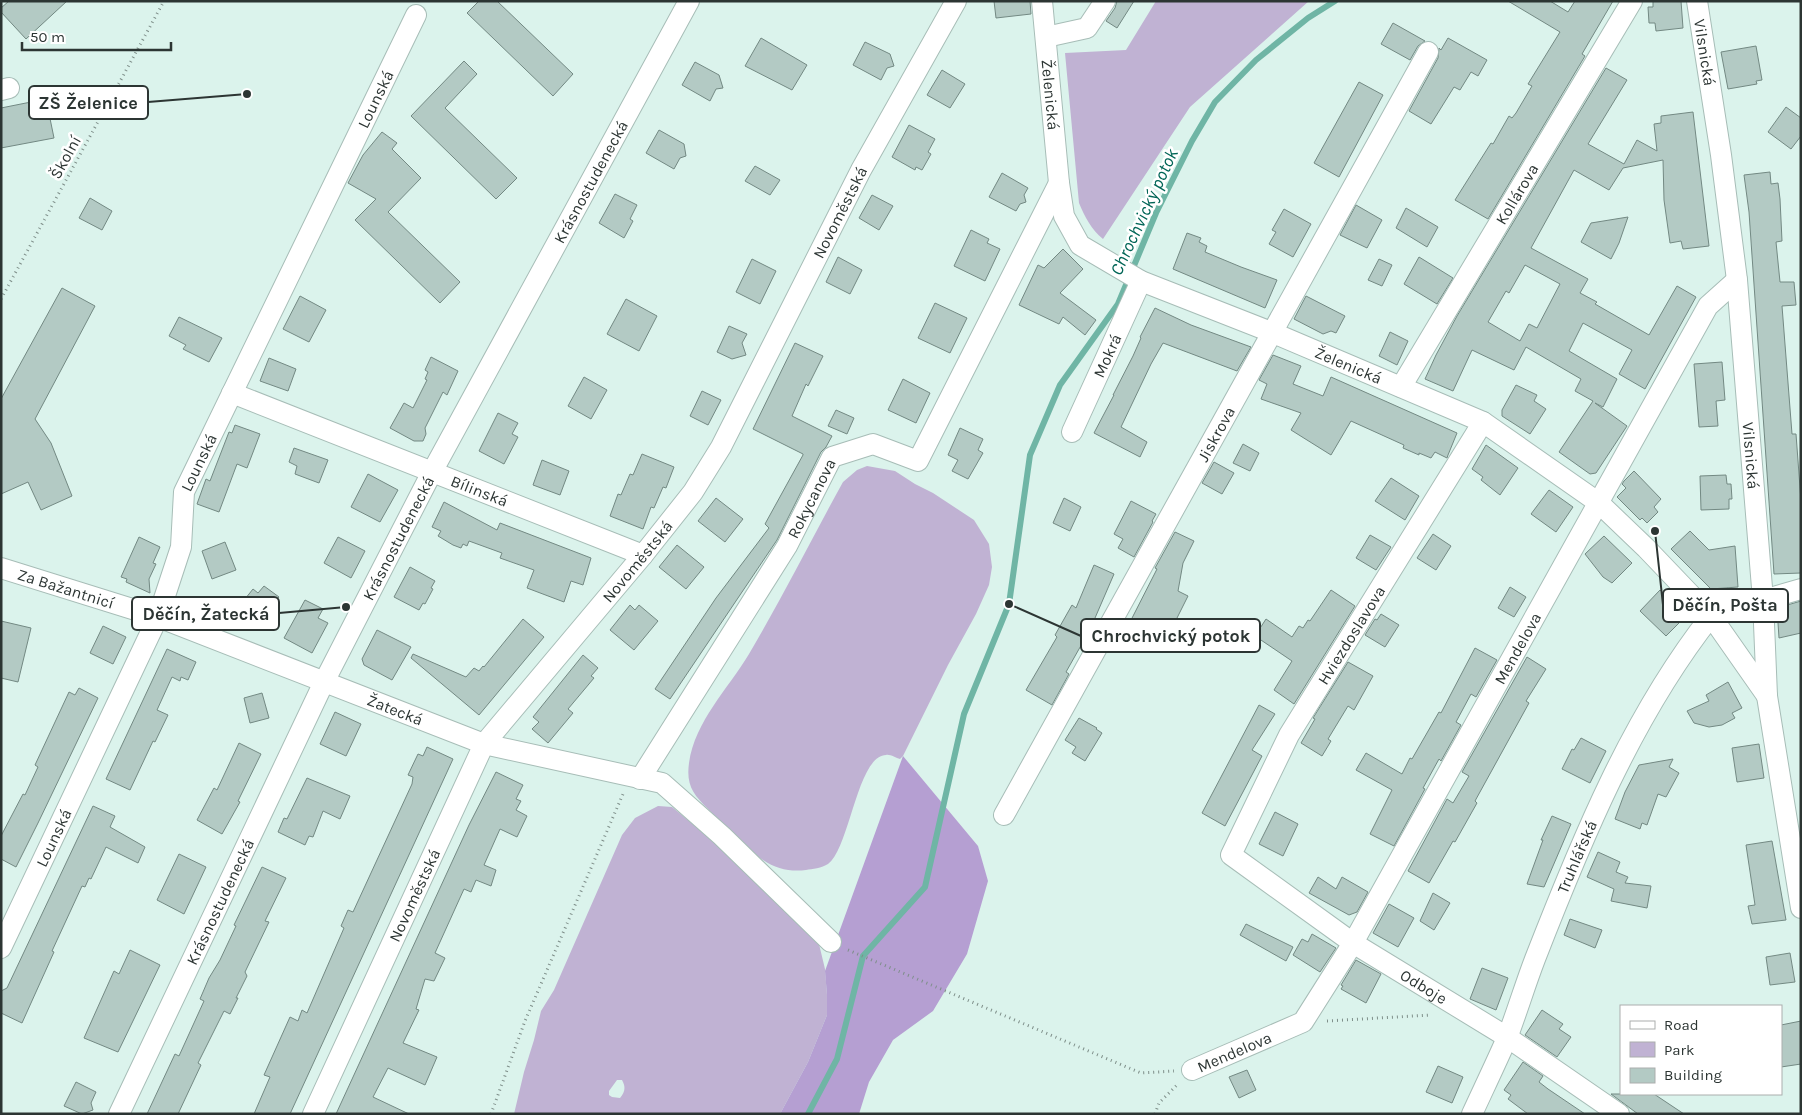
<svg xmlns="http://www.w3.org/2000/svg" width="1802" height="1115" viewBox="0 0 1802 1115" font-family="Karla,sans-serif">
<rect width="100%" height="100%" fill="#dbf3ec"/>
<g fill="#c0b2d3" fill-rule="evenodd">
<path d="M1156 1H1309L1190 107 1103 239C1091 229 1085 217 1079 203L1065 53 1126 50Z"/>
<path d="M867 466 895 471 915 484 933 493 974 520 989 544 992 567 989 585 976 614 948 665 903 756 900 759C896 758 890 754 886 755 857 756 850 848 828 864 822 868 812 869 806 870 791 872 776 869 763 860 742 847 725 827 708 809 693 794 686 785 689 763 695 721 728 689 749 654 782 598 811 540 843 482L857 470Z"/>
<path d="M658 806 672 807 733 857 819 944 825 969 827 995V1015L808 1062 780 1114H514L524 1072 534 1040 541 1011 554 990 622 835 635 818ZM617 1080H622C626 1087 625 1092 620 1098L612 1097 609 1095V1091Z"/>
</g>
<path fill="#b59fd2" d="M903 756 978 846 988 881 967 954 933 1011 893 1040 869 1082 859 1114H780L808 1062 827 1015V995L825 971Z"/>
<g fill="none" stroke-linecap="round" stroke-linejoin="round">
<path stroke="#6fb5a5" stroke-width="6" d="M808 1114 837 1059 863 956 925 887 964 714 1009 604 1030 455 1060 385 1118 304 1156 213 1192 141 1215 102 1256 60 1308 18 1335 1"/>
</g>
<g fill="#b3cac4" stroke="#738983" fill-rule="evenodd">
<path d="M9 1H67L26 39 1 12V8Z"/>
<path d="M479 1H497L573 74 553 96 467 13Z"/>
<path d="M994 1H1030L1031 14 996 18Z"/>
<path d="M1117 1H1134L1117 28 1106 21 1115 8Z"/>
<path d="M1508 1H1550L1568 12 1575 1H1613L1582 54 1585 56 1488 219 1455 200 1491 143 1493 144 1509 116 1512 118 1516 113 1532 86 1528 84 1560 32Z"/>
<path d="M1653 1H1681L1683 28 1656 31 1655 23H1649L1648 7H1653Z"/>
<path d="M1393 23 1425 41 1418 46 1410 60 1381 44Z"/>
<path d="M761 38 807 65 792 90 745 66Z"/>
<path d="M1448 38 1487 60 1478 76 1471 72 1460 90 1454 87 1431 124 1409 111 1438 58 1439 48 1441 50Z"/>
<path d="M865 42 890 54 894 66 887 68 881 80 853 65Z"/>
<path d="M1756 46 1762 80 1756 81 1757 84 1728 89 1721 52Z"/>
<path d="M464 61 477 74 445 108 517 178 496 199 411 116Z"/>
<path d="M695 62 719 75 723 88 716 89 710 101 682 85Z"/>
<path d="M1606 68 1627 80 1588 144 1624 164 1637 140 1657 151 1654 124 1661 123V116L1693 112 1709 246 1683 249 1681 241 1670 243 1664 200 1663 160 1623 168 1609 190 1574 170 1531 248 1588 279 1580 293 1597 302 1595 304 1649 335 1677 286 1696 297 1645 389 1619 374 1632 350 1583 323 1569 351 1617 379 1603 407 1595 403 1627 426 1596 473 1590 474 1559 452 1593 401 1575 391 1581 379 1526 347 1514 370 1472 350 1453 391 1425 379 1436 355 1457 316ZM1525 265 1560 284 1537 328 1529 324 1520 341 1488 322 1506 291 1509 293Z"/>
<path d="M942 70 965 84 950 108 927 95Z"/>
<path d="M1359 82 1383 95 1339 177 1314 163Z"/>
<path d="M46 99 54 138 1 148V108Z"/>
<path d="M1786 107 1801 118V136L1791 149 1768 132Z"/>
<path d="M909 125 935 139 928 152 931 154 922 170 916 167 915 170 892 157Z"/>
<path d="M659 130 684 144 686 156 680 158 674 169 646 153Z"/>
<path d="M382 132 397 143 392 149 421 178 388 212 460 282 440 303 355 220 376 199 348 183 363 155Z"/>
<path d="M755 166 780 180 770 195 745 181Z"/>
<path d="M1770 172 1771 184 1778 183 1780 199 1782 241 1776 242 1780 282H1794L1796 305 1782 306 1792 434H1796L1801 501V573L1774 574 1749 212 1744 175Z"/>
<path d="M1002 173 1028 188 1024 195 1026 202 1020 204 1016 211 989 197Z"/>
<path d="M615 194 637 205 630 219 633 221 624 238 599 223Z"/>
<path d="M872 195 893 206 879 230 859 218Z"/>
<path d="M90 198 112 211 102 230 79 218Z"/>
<path d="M1356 205 1382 220 1367 248 1340 235Z"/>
<path d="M1406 208 1438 227 1427 247 1396 228Z"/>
<path d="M1284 209 1311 224 1293 257 1269 244 1276 232 1272 230Z"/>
<path d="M1628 217 1619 243 1611 259 1581 242 1591 223Z"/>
<path d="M971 230 989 239 987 243 1000 249 985 281 954 266Z"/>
<path d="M1187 233 1201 238 1199 242 1207 246 1205 252 1241 267 1277 280 1265 308 1173 269Z"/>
<path d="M1063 249 1083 269 1060 293 1096 320 1085 335 1063 317 1059 324 1019 305 1038 265 1044 268Z"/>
<path d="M838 257 862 270 850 294 826 282Z"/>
<path d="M1419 257 1453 278 1437 304 1404 284Z"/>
<path d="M752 259 776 271 760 304 736 292Z"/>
<path d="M1379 259 1392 265 1382 286 1368 280Z"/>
<path d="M62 288 95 306 35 419 51 443 72 496 41 510 28 482 1 494V399Z"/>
<path d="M300 296 326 310 309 342 283 329Z"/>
<path d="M1306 296 1345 316 1336 333 1331 331 1323 334 1294 319Z"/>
<path d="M626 299 657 316 639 351 607 334Z"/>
<path d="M935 303 967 318 950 353 918 338Z"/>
<path d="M1155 308 1191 325 1251 347 1237 371 1163 343 1151 364 1121 427 1147 442 1140 457 1094 433 1114 395H1113L1133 356 1141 338 1140 337Z"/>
<path d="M179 317 222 338 209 362 183 349 186 345 169 336Z"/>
<path d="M729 326 747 334 742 343 746 355 732 359 717 352Z"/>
<path d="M1390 332 1408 341 1397 365 1379 356Z"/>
<path d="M795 343 823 356 808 386 806 384 792 416 832 436 826 447 821 452 777 540 670 699 655 689 716 598 769 528 765 524 803 455V454L753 429Z"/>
<path d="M1273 355 1301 366 1293 384 1323 396 1331 377 1457 433 1448 455 1447 458 1435 452 1431 458 1419 453V455L1403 448 1404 445 1351 421 1331 455 1291 430 1301 413 1261 399 1267 384 1259 380Z"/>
<path d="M431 357 458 371 447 395 443 392 425 428 426 434 423 441H414L390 428 404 403 413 408 427 380 425 379 428 372 425 370Z"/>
<path d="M269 358 296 369 288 391 260 381Z"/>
<path d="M1722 362 1725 400 1716 401 1718 426 1699 427 1694 364Z"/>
<path d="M584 377 607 390 591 419 568 406Z"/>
<path d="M903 379 930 393 916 423 888 410Z"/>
<path d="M1516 385 1537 395 1534 401 1546 409 1530 434 1502 416V410Z"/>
<path d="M702 391 721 400 708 425 690 416Z"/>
<path d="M836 410 854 418 847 434 828 426Z"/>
<path d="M498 413 518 423 512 434 518 437 504 464 479 451Z"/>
<path d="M235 425 260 434 247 468 237 464 219 512 197 504 206 479 210 481 229 432 232 433Z"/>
<path d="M960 428 983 439 978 450 983 453 968 479 952 471 958 460 948 455Z"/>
<path d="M1243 444 1259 453 1250 471 1233 463Z"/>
<path d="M1486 445 1518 468 1500 495 1481 480 1483 477 1472 469Z"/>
<path d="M294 448 328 460 319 483 295 474 297 466 289 462Z"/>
<path d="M642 454 674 467 666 488 663 487 654 508 651 507 643 529 610 516 618 494 621 495 630 474 633 475Z"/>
<path d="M542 460 569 471 560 495 533 485Z"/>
<path d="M1214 462 1234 473 1222 494 1202 483Z"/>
<path d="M1634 471 1661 499 1654 507 1658 512 1647 523 1642 518 1640 520 1617 497 1626 488 1622 484 1624 481Z"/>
<path d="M368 474 398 490 380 522 351 507Z"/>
<path d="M1726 475 1727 484H1731L1732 499H1729V509L1701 510 1700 476Z"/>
<path d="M1391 478 1419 496 1405 520 1375 501Z"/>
<path d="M1549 490 1573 507 1556 532 1531 514Z"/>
<path d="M716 498 743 519 725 542 698 521Z"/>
<path d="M1064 498 1081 507 1070 531 1053 523Z"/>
<path d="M1131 501 1156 514 1152 521 1153 522 1134 557 1118 548 1123 539 1114 534Z"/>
<path d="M444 502 497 530 500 523 591 558 583 585 571 581 564 602 527 588 534 570 500 558 502 553 469 541 467 546 463 544 461 548 453 545 438 536 441 531 432 527Z"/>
<path d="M1690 531 1709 550 1735 546 1738 587 1711 589 1671 549Z"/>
<path d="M1175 532 1194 541 1183 563 1178 591 1188 596 1169 634 1158 639 1129 624 1157 569 1155 568Z"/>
<path d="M1433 534 1451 546 1436 570 1417 558Z"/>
<path d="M1370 535 1391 547 1376 570 1356 558Z"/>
<path d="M1604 536 1632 563 1612 583 1603 577 1585 554Z"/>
<path d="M139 537 160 547 153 563 156 564 149 579 150 593 126 582 127 579 121 577Z"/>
<path d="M338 537 365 551 351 578 324 563Z"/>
<path d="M225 542 236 570 212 579 202 551Z"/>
<path d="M677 545 704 567 686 589 659 567Z"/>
<path d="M1094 565 1114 574 1095 618 1096 619 1066 672 1069 674 1052 705 1026 690 1057 637 1055 635 1072 605 1076 608Z"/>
<path d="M410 567 435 581 431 588 433 589 425 604 423 603 419 610 394 597Z"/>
<path d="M264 586 279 597 255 624 237 609 253 589 258 593Z"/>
<path d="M1510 587 1526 597 1514 617 1498 608Z"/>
<path d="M1727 588 1743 595 1746 610 1729 611Z"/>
<path d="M1331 590 1355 606 1294 704 1274 690 1292 661 1255 636 1266 619 1292 637 1299 626 1303 628 1308 620 1310 621Z"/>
<path d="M1660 590 1686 616 1666 636 1640 611Z"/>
<path d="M305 600 323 609 318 618 328 623 312 653 284 638Z"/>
<path d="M1801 601V633L1779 638 1777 608Z"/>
<path d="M630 605 635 610 639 605 658 621 634 650 610 630Z"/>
<path d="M1381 614 1399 625 1385 647 1365 635 1375 619 1377 620Z"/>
<path d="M523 619 544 637 479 715 411 658 413 654 466 677 474 668 479 671 483 666 484 667Z"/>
<path d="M1 621 31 628 18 682 1 678Z"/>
<path d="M103 626 126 637 113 664 90 653Z"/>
<path d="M377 630 411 647 392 680 364 665 362 659Z"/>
<path d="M1475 648 1497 660 1476 697 1471 694 1456 722 1461 725 1441 761 1439 759 1423 788 1425 789 1394 846 1370 834 1392 790 1356 770 1366 753 1402 774 1410 758 1412 759 1439 712 1441 713Z"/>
<path d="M167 649 196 662 188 680 181 677 180 681 172 677 157 710 168 715 155 742 153 741 130 790 106 779Z"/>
<path d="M583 655 598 668 591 676 594 678 568 709 573 713 548 743 532 729 539 722 533 717Z"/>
<path d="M1527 657 1546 669 1526 701 1529 703 1475 801 1477 803 1455 842 1453 841 1429 883 1408 871 1447 799 1453 803 1469 776 1462 772Z"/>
<path d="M1348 662 1373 676 1354 710 1348 706 1328 739 1331 741 1322 756 1301 743 1315 719 1313 718Z"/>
<path d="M1728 682 1742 708 1732 713 1735 718 1722 725 1709 727 1694 723 1687 711 1709 701 1706 695Z"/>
<path d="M79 688 98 698 38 823 16 867 1 859V836L23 794 25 795 38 767 35 765 69 692 75 695Z"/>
<path d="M262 693 269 718 250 723 244 698Z"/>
<path d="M1259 705 1275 714 1252 750 1262 756 1225 826 1202 813Z"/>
<path d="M335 712 361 724 346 756 320 744Z"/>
<path d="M1079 718 1097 728 1096 729 1102 733 1085 761 1072 753 1076 747 1065 740Z"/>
<path d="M1581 738 1606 751 1590 783 1562 769 1572 749 1574 750Z"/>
<path d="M239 743 261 754 238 801 240 802 222 834 197 820 214 788 217 790Z"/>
<path d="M1759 744 1764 778 1737 782 1732 748Z"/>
<path d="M427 747 453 759 290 1114H254L270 1077 264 1075 290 1017 298 1021 302 1010 307 1013 344 928 341 926 348 910 353 912 412 784 413 777 408 775 418 754 423 756Z"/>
<path d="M1673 759 1669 767 1679 773 1666 797 1658 794 1647 825 1642 823 1640 829 1615 819 1625 792 1639 765Z"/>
<path d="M496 772 523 785 516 799 521 801 516 810 527 816 517 837 500 829 484 865 496 870 491 886 476 880 471 892 464 889 435 953 445 958 434 981 425 979 416 1009 419 1010 403 1043 437 1057 425 1085 388 1068 373 1097 409 1114H336L469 825Z"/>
<path d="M307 778 350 796 340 819 323 811 313 837 309 836 305 845 278 832 284 818 287 819Z"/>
<path d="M93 806 115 816 110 827 145 847 138 863 106 847 91 879 89 878 85 887 82 886 52 951 54 952 22 1023 1 1013V991L7 988Z"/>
<path d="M1275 812 1298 824 1283 856 1259 844Z"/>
<path d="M1552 816 1571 824 1544 887 1527 884 1543 840H1541Z"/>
<path d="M1772 841 1786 920 1752 924 1748 906 1755 905 1746 845Z"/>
<path d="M1598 852 1620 862 1616 872 1628 877 1625 883 1651 886 1647 908 1611 901 1614 889 1587 877Z"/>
<path d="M179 854 206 867 184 914 157 900Z"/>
<path d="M262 867 286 878 265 921 269 922 245 972 247 976 236 998H238L230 1014 224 1011 198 1063 201 1065 178 1114H147L175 1054 179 1056 204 1001 200 999 209 978 220 960 236 926 234 925Z"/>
<path d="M1318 877 1336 889 1342 877 1368 892 1357 912 1349 915 1309 893Z"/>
<path d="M1433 893 1450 903 1434 930 1420 921Z"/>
<path d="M1389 904 1414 918 1398 947 1373 933Z"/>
<path d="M1570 919 1602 930 1595 948 1564 935Z"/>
<path d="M1246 924 1293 947 1286 961 1240 935Z"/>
<path d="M1312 934 1336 948 1320 972 1293 955 1302 939 1308 942Z"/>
<path d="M130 950 160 965 118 1052 84 1038 114 971 119 974Z"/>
<path d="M1790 953 1795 982 1770 985 1766 957Z"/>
<path d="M1356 960 1381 974 1366 1003 1341 989 1343 986 1341 985Z"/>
<path d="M1482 968 1508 978 1496 1010 1470 999Z"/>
<path d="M1542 1010 1563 1024 1559 1029 1571 1037 1557 1057 1525 1035Z"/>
<path d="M1801 1021V1064L1781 1067V1025Z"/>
<path d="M1523 1062 1543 1076 1539 1082 1548 1089 1585 1114H1528L1508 1099 1511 1095 1504 1090Z"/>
<path d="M1438 1066 1463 1077 1452 1103 1426 1092Z"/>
<path d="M1247 1070 1256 1090 1239 1098 1229 1077Z"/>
<path d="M76 1082 96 1092 91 1103 93 1110 82 1114 64 1106Z"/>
<path d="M1611 1094H1654L1684 1114H1638Z"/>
</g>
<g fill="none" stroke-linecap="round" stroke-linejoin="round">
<defs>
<g id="minor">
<path id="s1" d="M1042 1 1059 183 1064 216 1080 245 1141 281 1271 332 1483 422 1599 503 1646 548 1711 616 1767 696"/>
<path id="s2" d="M1697 1 1721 155 1737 280 1763 600 1767 696 1801 908"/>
<path d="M1046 37 1087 28 1105 1"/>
<path d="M1 90 9 88"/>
<path id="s3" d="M1401 387 1632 1"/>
<path id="s4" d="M232 393 643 555"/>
<path id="s5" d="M1483 422 1289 735 1231 855 1353 943 1507 1037 1619 1114"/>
<path id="s6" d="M1072 432 1141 281"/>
<path id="s7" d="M1 568 158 617 484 744 662 783 722 836 831 942"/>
<path d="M1763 600 1801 589"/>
<path id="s8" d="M640 779 787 546 832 457 873 444 918 461 1059 183"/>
<path id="s9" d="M1004 815 1428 52"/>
<path id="s10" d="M1 948 158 617 181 547 184 492 416 15"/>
<path id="s11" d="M1192 1070 1303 1022 1353 943 1708 306 1737 280"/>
<path id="s12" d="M119 1114 324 682 432 472 689 1"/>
<path id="s13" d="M313 1114 484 744 643 555 693 492 721 447 861 170 956 1"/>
<path id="s14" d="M1472 1114C1484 1088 1496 1063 1507 1038 1517 1012 1525 985 1535 959 1581 841 1632 716 1711 616"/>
</g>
</defs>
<use href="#minor" stroke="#a7bdb7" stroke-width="22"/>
<g stroke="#7e8e89" stroke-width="3" stroke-dasharray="1 4" stroke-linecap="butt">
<path d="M1 299 164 1"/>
<path d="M848 950 1141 1073 1174 1071"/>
<path d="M1327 1021 1431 1015"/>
<path d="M491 1114 525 1021 623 794"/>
<path d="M1155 1114 1159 1103 1179 1083"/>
</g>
<use href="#minor" stroke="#fff" stroke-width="20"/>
</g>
<g text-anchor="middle" stroke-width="5" stroke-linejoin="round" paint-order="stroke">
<g font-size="16" fill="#2c3533" stroke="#fff">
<text dy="6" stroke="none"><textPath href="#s2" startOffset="52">Vilsnická</textPath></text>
<text dy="6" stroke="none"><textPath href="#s1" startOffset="94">Želenická</textPath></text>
<text dy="6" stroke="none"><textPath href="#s10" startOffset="932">Lounská</textPath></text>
<text transform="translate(65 157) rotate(-61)" y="6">Školní</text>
<text dy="6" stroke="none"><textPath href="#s12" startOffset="1045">Krásnostudenecká</textPath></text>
<text dy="6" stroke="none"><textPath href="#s3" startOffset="225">Kollárova</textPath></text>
<text dy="6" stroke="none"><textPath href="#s13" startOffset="1051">Novoměstská</textPath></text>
<text dy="6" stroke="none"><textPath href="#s6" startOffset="84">Mokrá</textPath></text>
<text dy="6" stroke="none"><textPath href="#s1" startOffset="544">Želenická</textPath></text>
<text dy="6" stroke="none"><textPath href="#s9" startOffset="436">Jiskrova</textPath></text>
<text dy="6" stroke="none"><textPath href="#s2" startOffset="458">Vilsnická</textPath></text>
<text dy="6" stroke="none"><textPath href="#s10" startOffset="528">Lounská</textPath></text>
<text dy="6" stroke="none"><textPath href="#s4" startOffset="266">Bílinská</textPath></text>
<text dy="6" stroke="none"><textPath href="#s8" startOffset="329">Rokycanova</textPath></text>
<text dy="6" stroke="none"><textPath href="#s12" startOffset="640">Krásnostudenecká</textPath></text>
<text dy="6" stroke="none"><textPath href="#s13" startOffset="646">Novoměstská</textPath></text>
<text dy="6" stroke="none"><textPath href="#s7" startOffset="68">Za Bažantnicí</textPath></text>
<text transform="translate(1351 635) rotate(-58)" y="6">Hviezdoslavova</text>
<text dy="6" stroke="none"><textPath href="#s11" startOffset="552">Mendelova</textPath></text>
<text dy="6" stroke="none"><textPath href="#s7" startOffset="419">Žatecká</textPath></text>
<text dy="6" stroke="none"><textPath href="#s10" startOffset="122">Lounská</textPath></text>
<text dy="6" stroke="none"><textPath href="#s14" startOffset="278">Truhlářská</textPath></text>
<text dy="6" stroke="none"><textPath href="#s13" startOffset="241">Novoměstská</textPath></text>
<text dy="6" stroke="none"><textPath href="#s12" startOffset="235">Krásnostudenecká</textPath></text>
<text dy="6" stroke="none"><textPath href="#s5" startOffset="735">Odboje</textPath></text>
<text dy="6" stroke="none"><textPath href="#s11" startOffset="46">Mendelova</textPath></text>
</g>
<g font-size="18" font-style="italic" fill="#006556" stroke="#fff">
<text transform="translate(1144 212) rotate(-65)" y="6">Chrochvický potok</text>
</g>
</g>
<path fill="none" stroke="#2c3533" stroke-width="2" d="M247 94L148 102M1655 531L1663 605M346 607L279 613M1009 604L1081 636"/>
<g fill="#2c3533" stroke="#fff" stroke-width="2">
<circle cx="247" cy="94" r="5"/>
<circle cx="1655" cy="531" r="5"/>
<circle cx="346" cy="607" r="5"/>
<circle cx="1009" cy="604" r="5"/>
</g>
<g fill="#fff" stroke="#2c3533" stroke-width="2">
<rect x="29" y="86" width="119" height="33" rx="5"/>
<rect x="1663" y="589" width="125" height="33" rx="5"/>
<rect x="132" y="597" width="147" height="33" rx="5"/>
<rect x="1081" y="619" width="179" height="33" rx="5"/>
</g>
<g font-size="18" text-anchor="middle" font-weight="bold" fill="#2c3533">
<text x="88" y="109">ZŠ Želenice</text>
<text x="1725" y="611">Děčín, Pošta</text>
<text x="206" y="620">Děčín, Žatecká</text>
<text x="1171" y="642">Chrochvický potok</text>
</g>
<rect width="1802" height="1115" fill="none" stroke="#2c3533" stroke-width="5"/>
<rect x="1620" y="1005" width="162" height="90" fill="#ffffff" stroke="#abaead"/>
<rect x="1630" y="1021" width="25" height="8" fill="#ffffff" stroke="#abaead"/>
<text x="1664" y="1030" font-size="15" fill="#2c3533">Road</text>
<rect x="1630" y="1042" width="25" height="15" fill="#c0b2d3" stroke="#abaead"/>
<text x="1664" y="1055" font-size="15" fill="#2c3533">Park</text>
<rect x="1630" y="1068" width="25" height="15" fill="#b3cac4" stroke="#abaead"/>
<text x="1664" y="1080" font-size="15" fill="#2c3533">Building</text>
<path d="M22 42v8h149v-8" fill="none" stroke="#2c3533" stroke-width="2.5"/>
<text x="30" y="42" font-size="15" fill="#2c3533" stroke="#ffffff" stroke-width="4" paint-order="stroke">50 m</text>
</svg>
